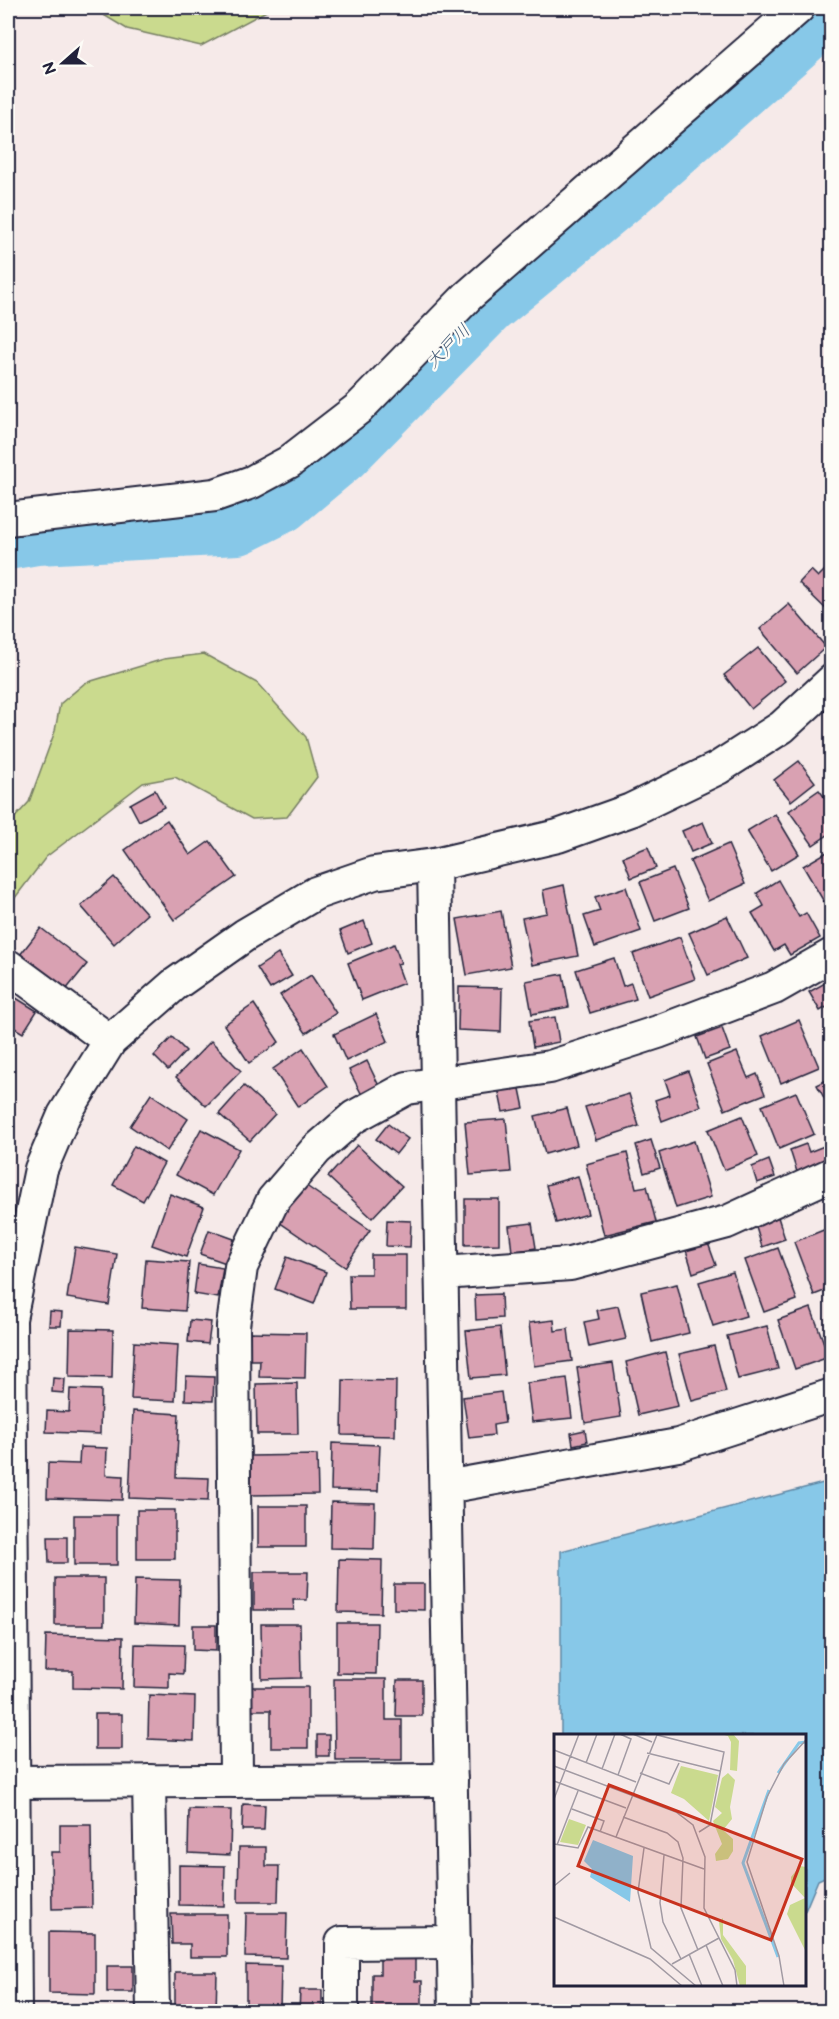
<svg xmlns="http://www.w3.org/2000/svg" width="839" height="2019" viewBox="0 0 839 2019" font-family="'Balsamiq Sans','Klee One',sans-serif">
<rect width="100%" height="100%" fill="#f6eae9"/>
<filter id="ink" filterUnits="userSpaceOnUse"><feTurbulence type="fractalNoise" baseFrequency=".0167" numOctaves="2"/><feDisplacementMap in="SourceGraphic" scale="12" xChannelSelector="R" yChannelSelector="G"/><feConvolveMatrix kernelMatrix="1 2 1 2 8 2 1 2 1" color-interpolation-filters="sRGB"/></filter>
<g filter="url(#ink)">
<g fill="#cada8e" stroke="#767e64" stroke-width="1.5">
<path d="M92 8H272L201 46 127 29Z"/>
<path d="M204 654 257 683 306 737 317 777 287 817 252 819 175 777 143 783 46 857 8 907V825L29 802 55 731 60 704 85 683 164 659Z"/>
</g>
<path fill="#87c8e8" stroke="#5f86a3" stroke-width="1.5" d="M831 1481V1874L818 1880 805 1911 804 1736 561 1735V1551Z"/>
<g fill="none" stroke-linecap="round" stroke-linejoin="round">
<path stroke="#87c8e8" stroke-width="58" d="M8 541 37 536 238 526 282 504 343 453 488 306 621 196 832 10"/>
</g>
<g fill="#d9a1b2" stroke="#22223b" stroke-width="1.5">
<path d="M832 563V615L799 583 811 570 818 577Z"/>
<path d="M789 604 826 647 797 673 760 629Z"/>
<path d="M758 648 785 681 751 709 724 675Z"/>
<path d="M799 761 815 782 791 801 774 780Z"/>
<path d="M155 790 164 807 139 821 130 804Z"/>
<path d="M819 790 832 807V832L813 845 789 811Z"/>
<path d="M775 814 799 854 771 871 747 831Z"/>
<path d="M167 820 190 855 210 841 236 877 174 920 125 850Z"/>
<path d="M703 822 712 843 691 852 682 831Z"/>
<path d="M728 844 745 884 708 901 690 861Z"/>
<path d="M648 847 656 868 631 878 623 857Z"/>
<path d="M827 852 832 859V905L827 907 803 866Z"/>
<path d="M673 869 689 908 655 921 640 882Z"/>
<path d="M114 877 147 914 114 944 81 906Z"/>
<path d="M778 880 799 917 806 913 820 938 790 955 784 945 774 951 752 913 764 906 757 893Z"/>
<path d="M564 885 578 956 532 965 522 918 547 913 543 890Z"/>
<path d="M626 887 641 931 595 947 584 916 600 911 595 897Z"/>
<path d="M501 911 511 967 467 975 457 919Z"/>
<path d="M727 916 747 958 708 975 689 933Z"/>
<path d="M364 921 372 943 348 953 340 931Z"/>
<path d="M41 928 87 964 61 996 16 960Z"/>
<path d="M680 937 695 979 648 996 633 954Z"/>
<path d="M394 944 401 963 397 964 404 983 362 1000 348 963Z"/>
<path d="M278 954 292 976 270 989 257 968Z"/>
<path d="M614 958 623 986 631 983 636 999 590 1013 576 970Z"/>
<path d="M563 974 569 1007 532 1014 526 981Z"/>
<path d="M311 975 336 1013 306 1033 280 995Z"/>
<path d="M832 979V1004L820 1011 809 992Z"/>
<path d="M459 987 502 988 501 1032 458 1030Z"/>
<path d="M13 996 37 1011 23 1033 8 1024V1005Z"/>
<path d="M254 1004 279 1042 249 1063 224 1025Z"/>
<path d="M376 1014 388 1041 346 1061 334 1034Z"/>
<path d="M555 1017 559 1042 533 1047 529 1021Z"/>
<path d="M799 1020 819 1067 781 1083 762 1036Z"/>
<path d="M722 1028 730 1050 705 1059 697 1037Z"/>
<path d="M172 1037 186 1051 168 1070 154 1056Z"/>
<path d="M211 1041 241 1071 206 1106 176 1077Z"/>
<path d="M303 1048 328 1086 298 1107 273 1069Z"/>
<path d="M737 1052 748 1078 757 1074 765 1094 725 1110 707 1064Z"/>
<path d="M367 1061 379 1086 362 1095 349 1070Z"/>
<path d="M688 1071 701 1106 662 1121 655 1100 670 1095 665 1080Z"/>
<path d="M832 1077V1112L817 1085Z"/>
<path d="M519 1084 524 1108 503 1112 498 1088Z"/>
<path d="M244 1086 275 1114 250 1141 219 1114Z"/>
<path d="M796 1092 814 1134 779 1149 762 1106Z"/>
<path d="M151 1094 188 1119 167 1151 130 1126Z"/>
<path d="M629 1094 639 1126 596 1140 585 1107Z"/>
<path d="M567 1108 577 1145 545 1154 535 1116Z"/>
<path d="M742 1116 758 1156 724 1170 708 1130Z"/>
<path d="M506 1119 511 1172 470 1175 465 1122Z"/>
<path d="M388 1124 408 1139 396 1154 376 1139Z"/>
<path d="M201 1129 239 1149 213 1195 176 1175Z"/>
<path d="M651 1140 660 1168 644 1173 636 1145Z"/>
<path d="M694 1141 711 1197 676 1208 659 1153Z"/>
<path d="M806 1144 809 1152 824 1146 829 1161 797 1172 790 1150Z"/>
<path d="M357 1145 402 1186 372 1218 328 1177Z"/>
<path d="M134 1146 164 1163 143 1201 113 1185Z"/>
<path d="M627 1153 636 1188 647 1186 656 1222 604 1235 586 1164Z"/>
<path d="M769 1160 775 1177 757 1183 752 1167Z"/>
<path d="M578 1176 588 1214 556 1223 546 1185Z"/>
<path d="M305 1185 370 1230 345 1267 279 1222Z"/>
<path d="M170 1194 204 1207 186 1257 152 1245Z"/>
<path d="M465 1199H499V1244L465 1245Z"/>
<path d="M778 1217 785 1239 762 1247 755 1224Z"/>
<path d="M387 1220 411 1221 410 1247 386 1246Z"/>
<path d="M532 1223 536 1248 512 1252 509 1226Z"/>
<path d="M826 1229 832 1243V1288L814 1295 794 1242Z"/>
<path d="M209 1230 234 1239 226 1263 200 1254Z"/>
<path d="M708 1243 716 1265 693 1273 686 1250Z"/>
<path d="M75 1247 117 1254 109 1305 67 1298Z"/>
<path d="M778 1248 797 1300 764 1312 745 1260Z"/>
<path d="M371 1255H406V1309H350L349 1274H371Z"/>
<path d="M287 1257 326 1272 314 1304 275 1289Z"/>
<path d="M146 1259 189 1262 185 1311 142 1308Z"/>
<path d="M198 1264 223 1268 218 1298 194 1294Z"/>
<path d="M733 1272 746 1316 713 1326 699 1282Z"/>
<path d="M677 1284 689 1333 652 1342 641 1292Z"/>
<path d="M501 1294 502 1318 476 1320 475 1295Z"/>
<path d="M618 1306 626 1339 589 1347 584 1322 599 1319 597 1310Z"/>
<path d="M811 1308 829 1357 795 1369 778 1320Z"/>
<path d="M50 1311 62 1312 61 1326H49Z"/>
<path d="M190 1320 211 1322 208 1344 188 1342Z"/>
<path d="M554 1320 555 1331 568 1329 572 1361 534 1366 529 1323Z"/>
<path d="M767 1326 778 1369 738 1379 727 1336Z"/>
<path d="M500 1327 505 1375 471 1378 466 1331Z"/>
<path d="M70 1329 113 1330 112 1378 69 1377Z"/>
<path d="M246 1332 306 1333 305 1378 259 1377 260 1360H245Z"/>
<path d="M134 1342 178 1345 175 1401 131 1399Z"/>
<path d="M714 1346 726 1392 692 1401 679 1354Z"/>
<path d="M665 1352 678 1406 638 1415 626 1362Z"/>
<path d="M613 1363 621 1417 585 1423 577 1368Z"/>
<path d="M186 1376 214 1377 213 1401 185 1400Z"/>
<path d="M53 1378 65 1379 64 1393 52 1392Z"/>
<path d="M567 1378 572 1418 532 1422 527 1383Z"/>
<path d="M343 1380 396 1381 395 1436 342 1435Z"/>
<path d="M297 1383 298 1434H257L256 1384Z"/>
<path d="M70 1389 101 1390 100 1434 46 1432 47 1411 69 1412Z"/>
<path d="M501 1392 505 1423 493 1425 494 1435 469 1438 463 1397Z"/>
<path d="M133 1411 179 1414 176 1477 209 1478 208 1501 129 1498Z"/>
<path d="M585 1430 587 1442 573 1445 571 1433Z"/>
<path d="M332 1443 380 1445 378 1491 331 1490Z"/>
<path d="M80 1447 107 1448 106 1475 123 1476 122 1500 47 1498 48 1463 79 1464Z"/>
<path d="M317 1455 318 1494 251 1495 250 1456Z"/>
<path d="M331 1502 375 1503 374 1549 330 1548Z"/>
<rect x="258" y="1506" width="48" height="41"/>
<rect x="137" y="1510" width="38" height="49"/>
<rect x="74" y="1515" width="43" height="50"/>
<path d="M48 1537H67V1563H49Z"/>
<path d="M339 1559 382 1560 381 1613 338 1612Z"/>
<path d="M254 1572H308L307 1600H293L294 1610H254Z"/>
<rect x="55" y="1578" width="49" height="47"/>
<path d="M135 1579 180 1580 179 1625 134 1623Z"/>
<path d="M394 1584H424V1610L394 1609Z"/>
<path d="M337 1623H377L376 1674 337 1673Z"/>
<path d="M261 1624H300L301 1678 262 1679Z"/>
<path d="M193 1625H216V1651L193 1650Z"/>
<path d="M46 1635 123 1637 122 1689 73 1688V1671H45Z"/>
<path d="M135 1644 184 1645 183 1674 169 1673V1688L134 1687Z"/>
<path d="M334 1679H386V1720H402V1760H335Z"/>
<path d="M397 1680H422V1716H396Z"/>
<path d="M244 1687H308V1748H271V1710H244Z"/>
<path d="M149 1695 195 1697 194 1741 148 1739Z"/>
<rect x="95" y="1714" width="27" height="35"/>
<rect x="317" y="1735" width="12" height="21"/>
<path d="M243 1804 265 1805 264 1830H242Z"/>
<path d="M189 1809 231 1810 230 1855 188 1853Z"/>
<path d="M60 1825H91L92 1908 52 1909 51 1852H60Z"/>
<path d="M239 1847H266V1866H279L278 1902H238Z"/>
<path d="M179 1865 225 1866 224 1906 179 1905Z"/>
<path d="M246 1913H287L286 1958 245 1957Z"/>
<path d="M171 1914H227V1957H190V1944H172Z"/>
<path d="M49 1932 95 1933V1994L49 1993Z"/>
<path d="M380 1958H415V1981H422V2012H372V1974H380Z"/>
<path d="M246 1965 281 1966 280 2012H246Z"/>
<rect x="107" y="1966" width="26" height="26"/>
<path d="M175 1972H217L216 2012H175Z"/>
<path d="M300 1990H322V2012H299Z"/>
</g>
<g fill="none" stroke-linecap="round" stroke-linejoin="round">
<defs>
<g id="minor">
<path d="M8 519 215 495 252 482 289 462 359 408 468 296 798 8"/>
<path d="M434 865 455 2012"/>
<path d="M8 966 110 1041"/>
<path d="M443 1273 570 1264 727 1222 832 1174"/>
<path d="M446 1487 678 1445 832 1395"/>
<path d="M149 1781 153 2012"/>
<path d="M236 1781 233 1326 241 1267 273 1200 316 1150 354 1117 407 1088 550 1067 658 1032 774 988 832 955"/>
<path d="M8 1782 451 1780"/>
<path d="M15 2012 10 1319 41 1169 64 1115 110 1041 174 985 245 935 316 893 374 873 434 865 558 836 631 810 718 768 782 727 832 681"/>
<path d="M342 2012V1943L454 1942"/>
</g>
</defs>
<use href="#minor" stroke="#22223b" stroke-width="36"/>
<use href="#minor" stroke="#fdfcf7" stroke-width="32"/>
</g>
</g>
<g text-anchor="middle" stroke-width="4.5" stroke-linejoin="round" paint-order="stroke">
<g font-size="18" font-style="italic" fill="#455c78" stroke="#fdfcf7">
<text transform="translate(448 346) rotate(-45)" y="6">大戸川</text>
</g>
</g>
<g transform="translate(554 1734)">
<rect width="252" height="252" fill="#f6eae9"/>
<path d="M167 0H179L185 7 183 37 176 36 177 8 174 2ZM127 32 164 41 155 87 130 65 117 59ZM174 39 181 46 176 73 178 85 169 96 179 105V117L174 125 162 127 161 120 168 110 159 87 168 79 161 73 168 44ZM15 85 32 91 24 111 6 108ZM246 132 252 133V218L233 180 236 171 251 164 237 149V143ZM169 184V201L192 232V252H186L179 226 167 205 165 188Z" fill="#cada8e"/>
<path d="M39 106 79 122 76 168 36 143 38 135 30 127Z" fill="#87c8e8"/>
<path fill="none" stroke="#87c8e8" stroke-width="3" d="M224 39 245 9 252 8M215 56 189 129 224 223"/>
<path fill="none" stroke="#a19aa3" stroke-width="1.5" d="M79 0 98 8M0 16 82 48M93 19 166 37M32 29 43 0M0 32 122 78 139 91 151 123 150 174 181 236 183 252M48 35 61 0M86 39 115 50 125 29M64 41 77 5 66 0M0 47 72 74M0 65 25 0M18 75 50 87 46 98M69 83 113 99 124 108 129 124 127 174 144 216M62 103 103 1 170 18 156 91 145 98M0 110 24 114 34 93 150 135M3 111 24 57M90 114 84 158 97 214 142 252M110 121 106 169 109 188 127 225M0 152 16 139M0 183 96 225 128 252M152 211 169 252M135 220 148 252M118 230 165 204M230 252 225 222 193 128 213 63 230 30 252 6"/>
<path fill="#c8321e" fill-opacity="0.15" stroke="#c8321e" stroke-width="3" d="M55 51 248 125 217 206 24 132Z"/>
<rect width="252" height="252" fill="none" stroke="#22223b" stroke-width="3"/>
</g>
<rect width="839" height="2019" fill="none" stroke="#fdfcf7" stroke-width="30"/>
<rect x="15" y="15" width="809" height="1989" fill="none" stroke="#22223b" stroke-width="2" filter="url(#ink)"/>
<g transform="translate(63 63) rotate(249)" stroke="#fdfcf7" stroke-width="4.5" paint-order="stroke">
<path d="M0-4.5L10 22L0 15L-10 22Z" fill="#22223b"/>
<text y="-9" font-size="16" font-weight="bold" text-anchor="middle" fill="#22223b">N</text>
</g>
</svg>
